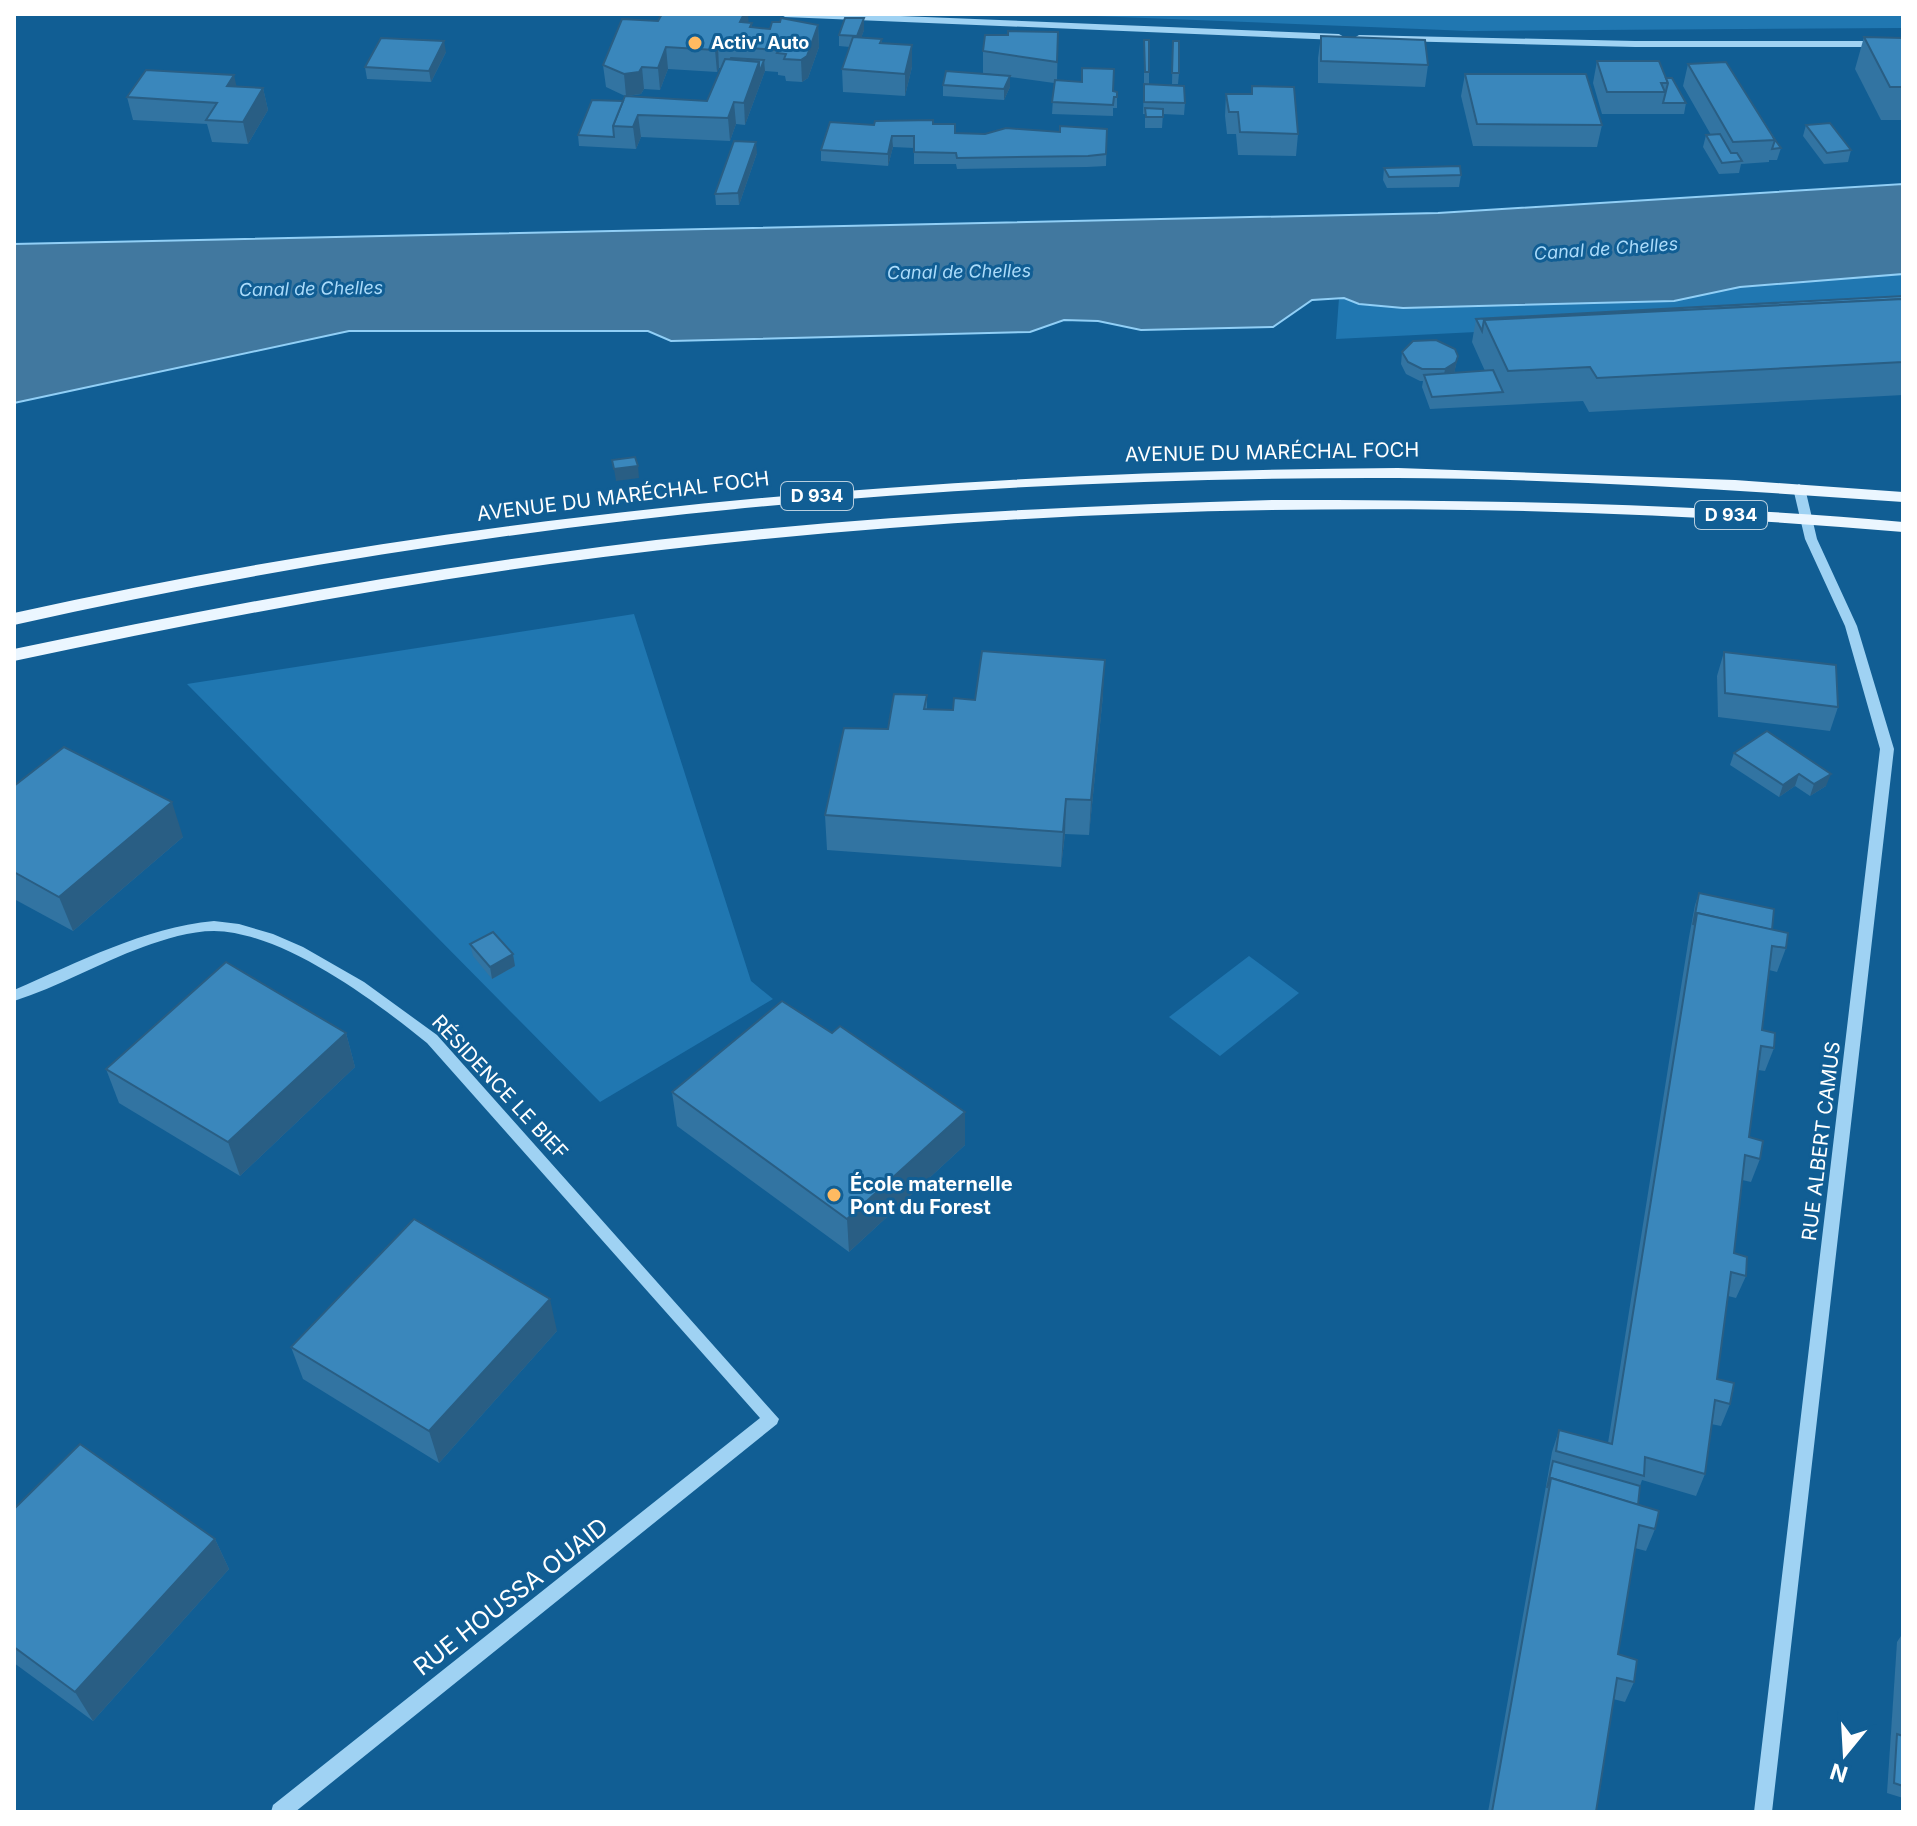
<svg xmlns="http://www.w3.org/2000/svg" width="1917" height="1826" viewBox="0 0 1917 1826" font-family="Inter,sans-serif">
<rect width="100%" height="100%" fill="#115e94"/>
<g fill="#2077b1">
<path d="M1044 14H1903V28L1469 31Z"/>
<path d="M1903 274V307L1796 316 1336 339 1339 298 1403 308 1674 301 1740 287Z"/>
<path d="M634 614 751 981 773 999 600 1102 187 684Z"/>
<path d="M1249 956 1299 993 1220 1056 1169 1017Z"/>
</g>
<path fill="#41789f" stroke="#91cff6" stroke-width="2" d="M1903 184V274L1740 287 1674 301 1403 308 1359 304 1344 298 1312 300 1273 327 1141 330 1098 321 1064 320 1030 332 671 341 648 331H349L14 403V244L1438 213Z"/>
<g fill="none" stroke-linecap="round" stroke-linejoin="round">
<g fill="#9fd2f3" fill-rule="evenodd">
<path d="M780 14H851L1339 34 1344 37 1339 40 785 17Z"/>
<path d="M1359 35 1635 41H1903V47H1635L1356 40 1354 38Z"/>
<path d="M1799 484 1805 488 1817 539 1857 626 1894 749 1772 1812H1754L1880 749 1845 626 1805 539 1793 488Z"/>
<path d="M214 921 239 924 273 934 303 947 364 982 437 1035 779 1419 777 1424 295 1812H271L273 1805 760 1418 427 1043C375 1001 283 932 214 931 190 931 165 939 143 947 99 963 58 987 14 1001V990C79 962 143 928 214 921Z"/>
</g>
<g fill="#ebf6ff" fill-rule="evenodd">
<path d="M1398 468 1735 480 1903 492V502C1735 490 1566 479 1398 478 933 476 467 523 14 625V613C469 512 933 471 1398 468Z"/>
<path d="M1273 500C1484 500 1693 503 1903 522V532C1453 493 997 504 550 564 370 589 192 623 14 661V649C191 612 369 578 548 554 789 520 1031 507 1273 500Z"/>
</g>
</g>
<g fill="#3274a2" fill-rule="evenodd">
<path d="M658 21 749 23H752V27L770 29 818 25 819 47 808 78 802 82 786 81 785 76 778 75V72L765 71 745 125 736 124 730 141 641 137 636 149 579 146 578 135 623 101 625 96 606 87 603 65ZM719 68H721L707 101 629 96 641 94 644 89 660 90 668 69 717 72Z"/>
<path d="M864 30 861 38 882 39V43L912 45V67L905 96 843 92 842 69 850 47 839 46V35Z"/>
<path d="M1058 32 1057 81 1117 92V108H1113V116L1052 114 1054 83 1010 77V87L1004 100 943 96V85L992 74 983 73V51L1007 35Z"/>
<path d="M1321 36 1428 65 1425 87 1318 83V58Z"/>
<path d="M1864 37 1903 38V120H1881L1855 69Z"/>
<path d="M1144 40 1149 72V84H1144Z"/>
<path d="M1173 41 1179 73 1178 84H1172Z"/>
<path d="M446 52 431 82 367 79 365 67Z"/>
<path d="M1597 61 1666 78 1686 103 1684 114H1602L1593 83Z"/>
<path d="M1726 62 1781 148 1777 160H1769V162L1741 164 1739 173 1719 174 1703 147 1706 135H1711L1683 86 1688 64Z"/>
<path d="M1465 74 1602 125 1597 147 1473 146 1461 96Z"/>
<path d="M1144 84 1185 103 1184 115 1163 114 1162 128H1145V114H1143Z"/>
<path d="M237 86 263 88 268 110 248 144 212 142 207 124 133 120 127 97Z"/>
<path d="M1252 86 1298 134 1296 156 1238 155 1236 134H1227L1225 116 1226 94H1251Z"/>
<path d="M933 124 955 133 985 134 1060 132 1107 129 1106 166 1087 167 957 169 956 164H914V148L893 147 888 166 821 161V150L874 125Z"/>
<path d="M1806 125 1851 150 1848 162 1824 164 1803 136Z"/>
<path d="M757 153 739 205H716L715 194Z"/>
<path d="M1384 168 1461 175 1459 187 1387 188 1383 180Z"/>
<path d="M1903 296V395L1589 412 1583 401 1430 409 1422 387 1423 381H1420L1406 374 1401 364 1402 352 1458 356 1454 373 1485 371 1472 342 1476 319Z"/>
<path d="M1724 652 1838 707 1830 731 1718 717 1717 676Z"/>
<path d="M927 695V709L953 710 975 700 1103 695 1089 835 1065 834 1061 867 827 850 825 815 888 729Z"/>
<path d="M1767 731 1826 786 1810 796 1795 786 1779 797 1730 765 1734 753Z"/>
<path d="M14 786 183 837 73 931 14 899Z"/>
<path d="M1699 893 1772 930 1786 948 1777 972 1769 970 1762 1030 1774 1048 1765 1071 1758 1070 1749 1137 1760 1159 1751 1182 1742 1180 1734 1253 1746 1276 1736 1298 1728 1296 1717 1379 1730 1404 1721 1426 1711 1424 1705 1474 1696 1496 1642 1480 1640 1486 1638 1505 1655 1529 1646 1551 1635 1548 1618 1654 1634 1682 1625 1702 1613 1699 1596 1812H1488L1552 1452 1559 1430 1608 1443 1689 937 1695 905Z"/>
<path d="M470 944 515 966 492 979 473 956Z"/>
<path d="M346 1033 355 1067 240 1176 119 1103 106 1069Z"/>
<path d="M672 1092 965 1145 849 1252 677 1126Z"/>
<path d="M557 1331 439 1463 303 1379 291 1347Z"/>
<path d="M14 1509 215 1539 229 1569 93 1721 14 1663Z"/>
<path d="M1903 1633V1798L1887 1793 1897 1642Z"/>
</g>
<g fill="#295e84">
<path d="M744 14H748L749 28 740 22Z"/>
<path d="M864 18V30L858 47 857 36Z"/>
<path d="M818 25 819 47 808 78 802 82 801 60Z"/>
<path d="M444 41 446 52 431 82 429 71Z"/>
<path d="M912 45V67L905 96V74Z"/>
<path d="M718 46 719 68 717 72 715 50Z"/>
<path d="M666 47 668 69 660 90 658 68Z"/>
<path d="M764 60 765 71 745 125 744 103 759 62Z"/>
<path d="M642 67 644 89 641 94 626 96 624 74Z"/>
<path d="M234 75 239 97 227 86Z"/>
<path d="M1010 76V87L1004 100V89Z"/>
<path d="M263 88 268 110 248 144 243 122Z"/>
<path d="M734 102 736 124 730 141 728 118Z"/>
<path d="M638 115 641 137 636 149 633 127Z"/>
<path d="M892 136 893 147 888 166V154Z"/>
<path d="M756 142 757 153 739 205 738 193Z"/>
<path d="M1458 356 1454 374 1443 381 1445 369Z"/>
<path d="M638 466 639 478 616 481 614 469Z"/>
<path d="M1105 660 1103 695 1089 835 1091 800Z"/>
<path d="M1799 774 1795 786 1779 797 1783 785Z"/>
<path d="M1831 774 1826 786 1810 796 1814 784Z"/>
<path d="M1066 799 1065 834 1061 867 1063 832Z"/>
<path d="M172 802 183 837 73 931 59 897Z"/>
<path d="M513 954 515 966 492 979 490 967Z"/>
<path d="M346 1033 355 1067 240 1176 228 1142Z"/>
<path d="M965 1112V1145L849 1252 847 1219Z"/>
<path d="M550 1299 557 1331 439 1463 429 1431Z"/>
<path d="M215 1539 229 1569 93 1721 75 1692Z"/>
</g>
<g fill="#3a87bc" stroke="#295e84" stroke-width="2">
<path d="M662 14H744L740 22 752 23 750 27 770 29 772 22H780L781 18 818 25 807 56 801 60 784 59 786 54 777 53 779 50 718 46 715 50 666 47 658 68 642 67 639 72 624 74 603 65 622 19 658 21Z"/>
<path d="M845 18H864L857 36 839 35Z"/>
<path d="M1008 31 1058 32 1057 62 983 51 985 35H1008Z"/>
<path d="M1321 36 1425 40 1428 65 1321 61Z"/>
<path d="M853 37 882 39 880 43 912 45 905 74 842 69Z"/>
<path d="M1864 37 1903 38V87H1890Z"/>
<path d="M381 38 444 41 429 71 365 67Z"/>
<path d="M1144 40H1149V72H1145Z"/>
<path d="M1173 41H1179V73H1172Z"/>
<path d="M731 58 764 60 759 73V62L730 60Z"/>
<path d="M725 59 759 62 744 103 734 102 728 118 638 115 633 127 613 126 625 96 707 101Z"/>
<path d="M1597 61H1659L1668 83H1661L1665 92H1607Z"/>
<path d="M1726 62 1775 140 1733 142 1688 64Z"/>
<path d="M1082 68 1114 69 1113 91 1117 92V97H1114L1113 105 1052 102 1055 80 1082 82Z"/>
<path d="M146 70 234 75 227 86 263 88 243 122 206 120 217 103 127 97Z"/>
<path d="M946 71 1010 76 1004 89 943 85Z"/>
<path d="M1465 74H1586L1602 125 1477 124Z"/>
<path d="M1666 78H1672L1686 103H1663L1668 83Z"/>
<path d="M1144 84 1184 86 1185 103 1144 102Z"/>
<path d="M1252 86 1294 87 1298 134 1240 132 1238 112H1229L1226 94H1252Z"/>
<path d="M592 100 623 101 613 126 614 137 578 135Z"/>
<path d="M1145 108 1163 109V117H1146Z"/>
<path d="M933 120V124H955V133L985 134 1006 128 1060 132V126L1107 129 1106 154 1088 156 957 158 956 153 914 152V136H892L888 154 821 150 830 122 874 125 875 121Z"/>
<path d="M1830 123 1851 150 1827 153 1806 125Z"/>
<path d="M1720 134 1731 153H1737L1742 161 1722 163 1706 135Z"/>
<path d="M1773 137 1781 148 1772 149 1775 140Z"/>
<path d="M734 141 756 142 738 193 715 194Z"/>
<path d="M1460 166 1461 175 1389 177 1384 168Z"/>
<path d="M1903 296V299L1484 320 1482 331 1476 319Z"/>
<path d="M1903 299V362L1597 378 1590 367 1508 371 1484 320Z"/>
<path d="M1436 340 1455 349 1458 356 1456 362 1445 369H1422L1408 362 1402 352 1413 341Z"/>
<path d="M1493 370 1503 392 1432 397 1424 375Z"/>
<path d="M635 457 638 466 614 469 612 460Z"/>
<path d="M982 651 1105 660 1091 800 1066 799 1063 832 825 815 844 728 888 729 894 694 927 695 924 709 953 710 954 698 975 700Z"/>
<path d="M1724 652 1836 665 1838 707 1725 693Z"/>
<path d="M1767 731 1831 774 1814 784 1799 774 1783 785 1734 753Z"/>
<path d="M64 747 172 802 59 897 14 872V786Z"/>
<path d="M1699 893 1774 909 1772 930 1697 913 1693 925Z"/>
<path d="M1697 913 1788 933 1786 948 1772 946 1762 1030 1775 1033 1774 1048 1761 1046 1749 1137 1763 1141 1760 1159 1745 1155 1734 1253 1747 1257 1746 1276 1731 1272 1717 1379 1734 1383 1730 1404 1715 1400 1705 1474 1645 1457 1644 1476 1556 1451 1559 1430 1612 1444Z"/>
<path d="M493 932 513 954 490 967 470 944Z"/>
<path d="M226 962 346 1033 228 1142 106 1069Z"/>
<path d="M782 1001 832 1033 840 1026 965 1112 847 1219 672 1092Z"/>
<path d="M414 1219 550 1299 429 1431 291 1347Z"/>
<path d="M80 1444 215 1539 75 1692 14 1647V1509Z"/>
<path d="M1553 1461 1640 1486 1638 1505 1551 1478 1547 1488Z"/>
<path d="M1551 1478 1659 1511 1655 1529 1639 1525 1618 1654 1637 1660 1634 1682 1617 1678 1596 1812H1492Z"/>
<path d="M1897 1734 1903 1736V1786L1894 1783Z"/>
</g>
<g fill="#ffba61" stroke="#115e94" stroke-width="3">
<circle cx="695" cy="43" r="8"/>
<circle cx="834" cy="1195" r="8"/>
</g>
<g text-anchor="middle" stroke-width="6" stroke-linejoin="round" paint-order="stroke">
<g font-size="18" font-weight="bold" fill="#fff" stroke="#115e94" text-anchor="start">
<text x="711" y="49">Activ' Auto</text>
</g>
<g font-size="18" font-style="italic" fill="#abdbfa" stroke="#115e94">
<text transform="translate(1606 249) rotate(-4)" y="6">Canal de Chelles</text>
<text transform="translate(959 272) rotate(-1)" y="6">Canal de Chelles</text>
<text transform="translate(311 289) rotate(-1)" y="6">Canal de Chelles</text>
</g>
<g fill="#115e94" stroke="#b8cfdf" stroke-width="2">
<rect x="781" y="482" width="72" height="28" rx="6"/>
<rect x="1695" y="501" width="72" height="28" rx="6"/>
</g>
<g font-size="18" font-weight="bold" fill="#fff">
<text x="817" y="502">D 934</text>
<text x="1731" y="521">D 934</text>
</g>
<g font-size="20" fill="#fff" stroke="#115e94">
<text transform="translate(1272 452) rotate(-1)" y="7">AVENUE DU MARÉCHAL FOCH</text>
<text transform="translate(623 496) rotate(-7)" y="7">AVENUE DU MARÉCHAL FOCH</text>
<text transform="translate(500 1087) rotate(47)" y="7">RÉSIDENCE LE BIEF</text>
<text transform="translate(1821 1141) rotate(-83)" y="7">RUE ALBERT CAMUS</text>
</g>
<g font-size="20" font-weight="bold" fill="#fff" stroke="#115e94" text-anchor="start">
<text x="850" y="1191">École maternelle<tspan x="850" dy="23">Pont du Forest</tspan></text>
</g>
<g font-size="24" fill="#fff" stroke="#115e94">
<text transform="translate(511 1597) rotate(-38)" y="8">RUE HOUSSA OUAID</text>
</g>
</g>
<rect width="1917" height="1826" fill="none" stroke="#ffffff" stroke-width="32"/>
<g transform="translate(1845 1754) rotate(198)" stroke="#115e94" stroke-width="6" paint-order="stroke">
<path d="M0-6L14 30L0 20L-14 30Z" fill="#ffffff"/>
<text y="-12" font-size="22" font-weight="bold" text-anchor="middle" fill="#ffffff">N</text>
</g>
</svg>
